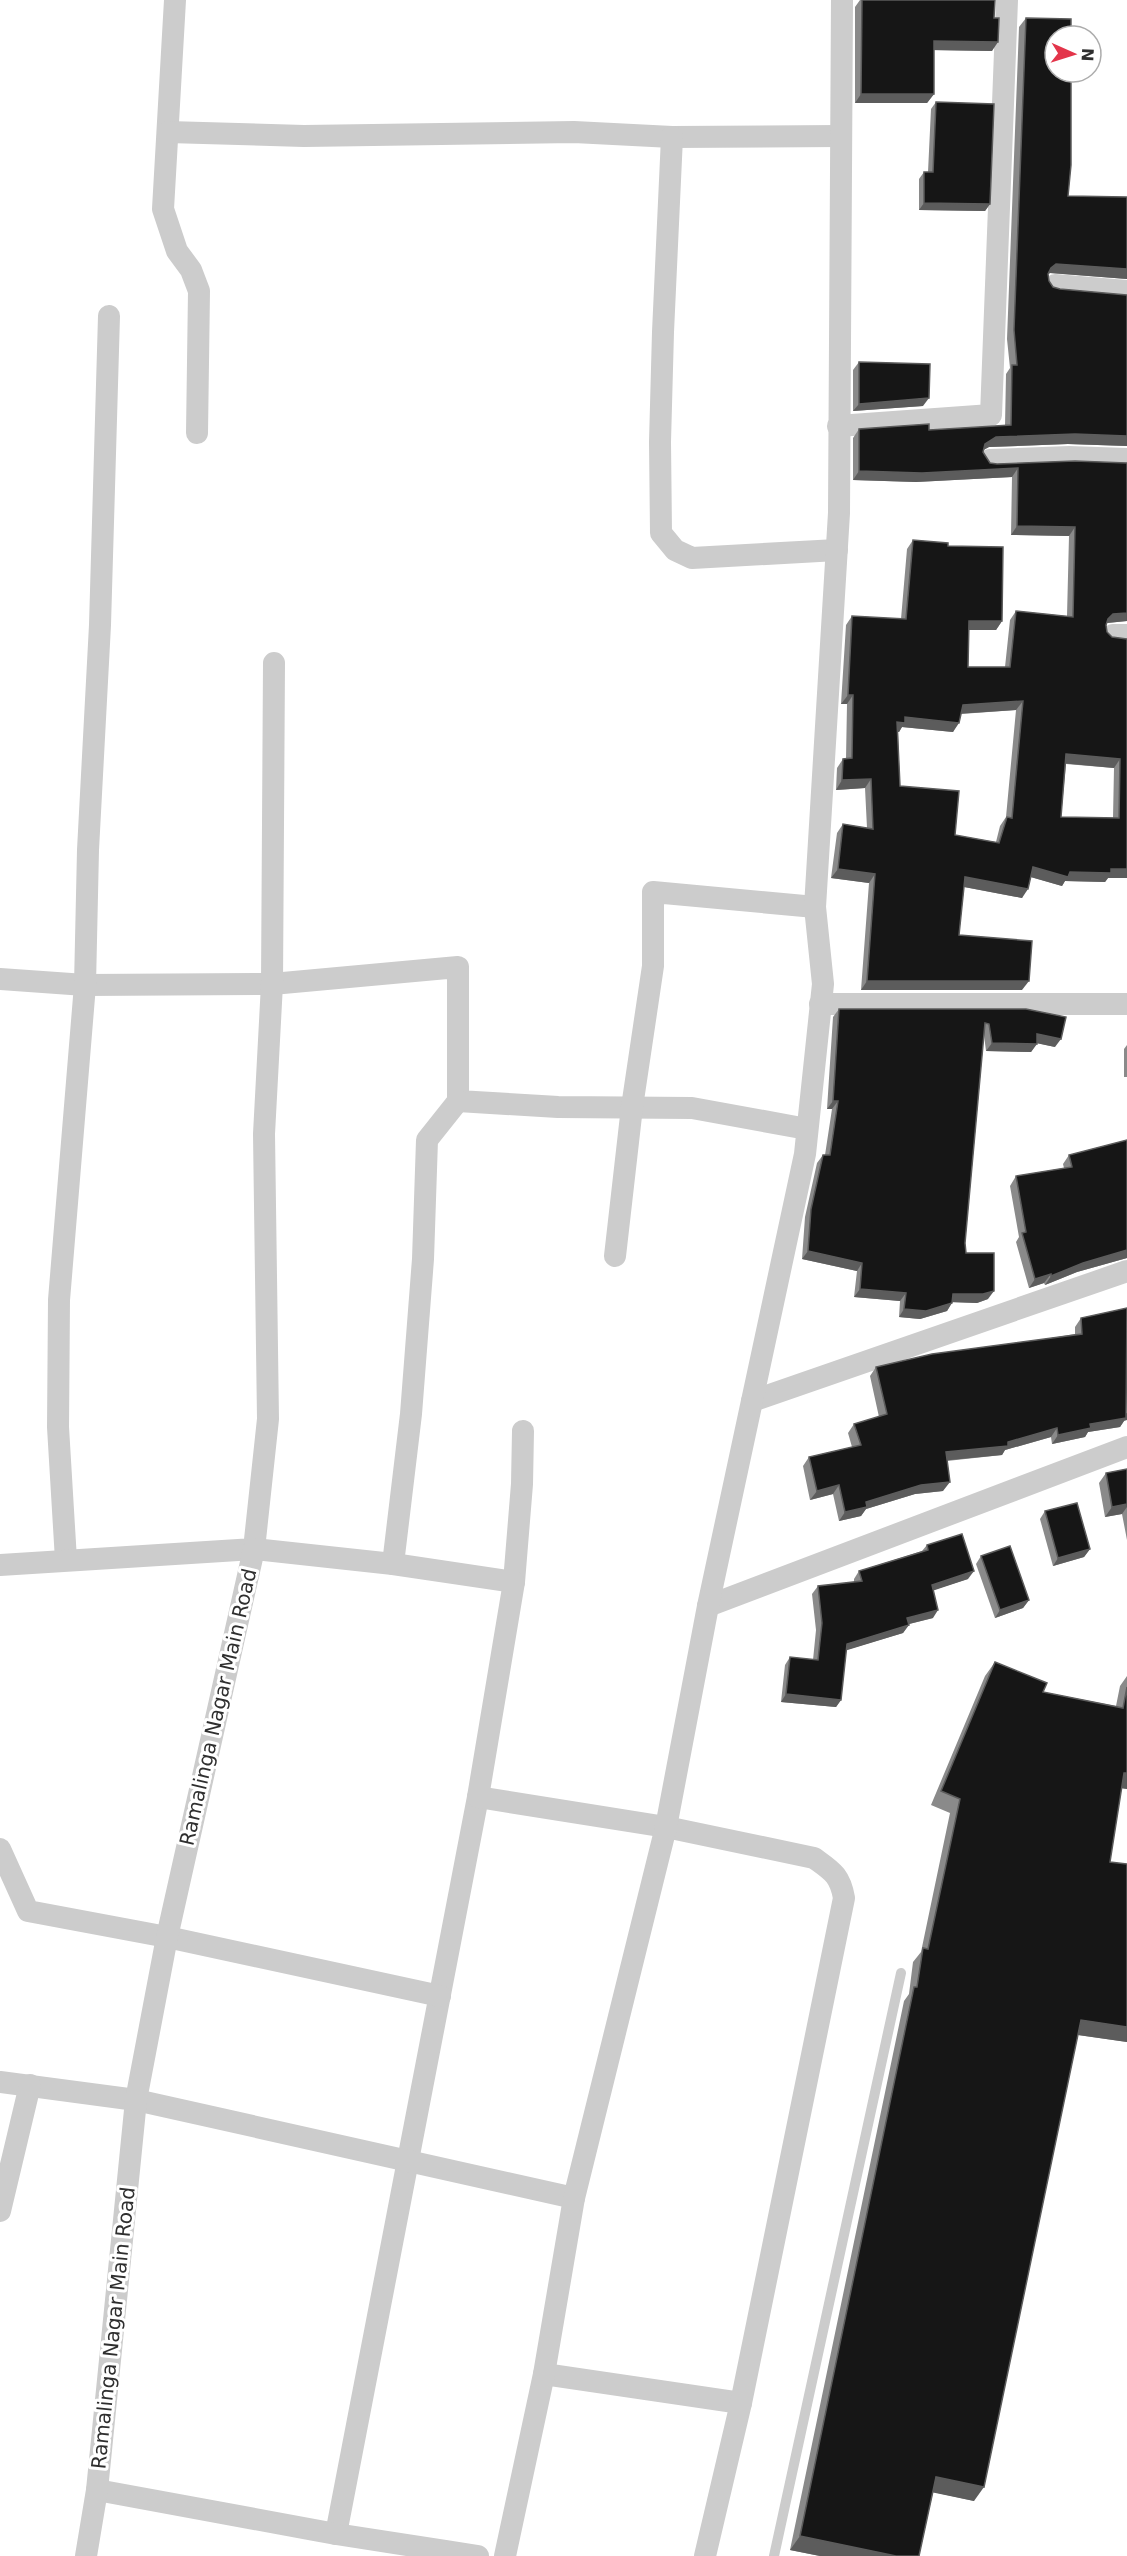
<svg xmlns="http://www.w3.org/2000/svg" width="1127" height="2556" viewBox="0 0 1127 2556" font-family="'DejaVu Sans',sans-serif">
<rect width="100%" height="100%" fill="#fff"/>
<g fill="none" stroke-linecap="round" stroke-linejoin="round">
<path stroke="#ccc" stroke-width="10" d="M774 2556 901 1973"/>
<g stroke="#ccc" stroke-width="22">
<path d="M175 0 163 209 177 251 191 270 199 291 197 433"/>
<path d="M168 132 304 136 574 132 672 137 841 136"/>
<path d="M672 137 663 332 660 442 661 533 675 550 692 558 837 550"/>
<path d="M1055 285 1127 291"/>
<path d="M838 426 991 415 1007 0"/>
<path d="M990 460 1069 457 1127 459"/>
<path d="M1113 635H1127"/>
<path d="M0 979 85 985 272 984 458 967V1101L558 1107 692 1108 807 1129"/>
<path d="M820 1004H1127"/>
<path d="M615 1256 632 1107 653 966V892L815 907"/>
<path d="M752 1401 1127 1271"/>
<path d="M66 1560 58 1427 59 1300 85 985 88 850 100 625 109 316"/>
<path d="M393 1564 411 1414 423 1259 427 1140 458 1101"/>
<path d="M0 1565 254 1549 268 1419 264 1134 272 984 274 663"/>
<path d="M514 1582 522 1484 523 1431"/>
<path d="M708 1606 1127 1447"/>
<path d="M478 1797 336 2534 478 2556"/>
<path d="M0 1849 28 1911 167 1937 440 1996"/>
<path d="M0 2082 136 2100 574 2198"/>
<path d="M0 2211 30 2085"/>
<path d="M544 2374 741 2403"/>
<path d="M97 2490 336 2534"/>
<path d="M86 2556 97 2490 136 2100 167 1937 254 1549 393 1564 514 1582 478 1797 666 1827 814 1858C832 1871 840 1875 844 1898L741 2403 705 2556"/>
<path d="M505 2556 544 2374 574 2198 666 1827 708 1606 805 1154 823 984 815 907 839 513 842 0"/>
</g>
</g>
<g fill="#8a8a8a" fill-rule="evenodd">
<path d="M860 0H995L992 51 934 50V94L927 103H855V7Z"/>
<path d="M1026 18 1068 196 1127 197V279L1050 273 1048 274 1049 281 1053 287 1060 289 1127 295V446L1068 444 989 447 983 450V452L990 463 997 464 1075 461 1127 621 1107 623 1106 625 1107 632 1112 637 1127 639V878H1108L1105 882 1065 881 1062 886 1031 877 1022 898 964 887 959 935 1022 990H861L869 883 831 878 837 833 843 824 867 828 865 788 836 790 837 768 843 759H846L847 704H841L846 625 852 616 901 619 907 549 913 540 948 546 1002 621 996 630H969L968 667H1005L1010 620 1016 611 1067 616 1069 536 1011 535 1012 477 916 482 853 480V438L859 429 929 430 1005 426 1006 374 1010 368 1007 339 1019 27ZM1016 710 1006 817 1000 826 996 842 955 835 900 786 898 732H899L902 727 953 732 961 714ZM1066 764 1114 768 1113 818 1061 817Z"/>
<path d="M936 102 990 204 985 211 919 210V179L924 172H928L931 109Z"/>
<path d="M859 362 923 406 853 411V370Z"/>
<path d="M839 1009H1026L1055 1047 1037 1043 1031 1052 986 1051 984 1035 965 1243 966 1253 988 1299 977 1303 952 1302 947 1311 920 1319 899 1317 900 1301 854 1297 857 1271 802 1259 805 1217 817 1163 823 1155H825L832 1109H827L833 1017Z"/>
<path d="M1127 1045V1077H1124V1049Z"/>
<path d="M1127 1140V1258L1077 1272 1045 1285 1044 1283 1029 1288 1016 1242 1019 1237 1010 1186 1016 1176 1064 1168 1063 1164 1069 1155Z"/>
<path d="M1081 1318 1124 1421 1120 1427 1088 1432 1085 1437 1052 1444 1051 1437 1005 1450 1002 1455 947 1461 943 1491 915 1494 866 1509 861 1516 839 1521 833 1494 810 1500 803 1466 809 1457 852 1447 848 1433 854 1424 879 1417 870 1376 876 1367 1075 1334V1327Z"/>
<path d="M1127 1469V1540L1122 1514 1105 1517 1099 1483 1106 1473Z"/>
<path d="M1045 1511 1090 1549 1084 1557 1053 1566 1040 1519Z"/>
<path d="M927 1545 968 1579 933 1590V1618L909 1624 903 1633 846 1650 841 1700 836 1707 781 1702 785 1665 790 1657 813 1660 816 1630 812 1594 818 1586 854 1582V1579L859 1571 922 1551Z"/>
<path d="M981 1556 1029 1600 1023 1608 995 1618 976 1564Z"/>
<path d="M995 1662 1043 1692 1116 1706 1120 1686 1127 1676V1789L1121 1788 1110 1862 1127 1864V2042L1078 2035 974 2501 933 2492 919 2556H820L790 2550 904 2001 909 1994 913 1962 921 1952 950 1813 931 1805 985 1676Z"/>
</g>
<g fill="#5c5c5c">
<path d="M934 41 998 42 992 51 928 50Z"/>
<path d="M861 94H934L927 103H855Z"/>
<path d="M924 203 990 204 985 211 919 210Z"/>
<path d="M1056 264 1127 269V279L1050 273 1044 277 1051 268Z"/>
<path d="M929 398 923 406 853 411 859 404Z"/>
<path d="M1075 434 1127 436V446L1068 444 989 447 978 453 985 444 996 437Z"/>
<path d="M1018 468 1012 477 916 482 853 480 859 471Z"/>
<path d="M1017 526 1075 527 1069 536 1011 535Z"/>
<path d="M1127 613V621L1107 623 1108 619 1113 614Z"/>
<path d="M969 621H1002L996 630H963Z"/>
<path d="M848 695H853L847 704H841Z"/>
<path d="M1023 701 1016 710 956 714 963 705Z"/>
<path d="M905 717 959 723 953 732 902 727 899 732 891 731 897 722Z"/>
<path d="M1066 754 1120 759 1114 768 1060 763Z"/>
<path d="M871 779 865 788 836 790 842 780Z"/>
<path d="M1033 867 1070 872 1111 869H1127V878H1108L1105 882 1065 881 1062 886 1027 876Z"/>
<path d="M838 869 875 874 869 883 831 878Z"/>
<path d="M965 877 1028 889 1022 898 959 886Z"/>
<path d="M867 981H1029L1022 990H861Z"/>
<path d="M1037 1034 1061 1039 1055 1047 1031 1042Z"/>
<path d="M992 1043 1037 1044 1031 1052 986 1051Z"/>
<path d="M833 1101H838L832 1109H827Z"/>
<path d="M1127 1250V1258L1077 1272 1045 1285 1051 1276 1083 1263Z"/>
<path d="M808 1251 862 1263 857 1271 802 1259Z"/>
<path d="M1051 1274 1044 1283 1029 1288 1035 1279Z"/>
<path d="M860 1289 906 1293 900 1301 854 1297Z"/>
<path d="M994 1291 988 1299 977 1303 948 1302 953 1294Z"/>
<path d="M952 1303 947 1311 920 1319 899 1317 904 1309Z"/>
<path d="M1127 1413V1420L1124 1421 1120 1427 1088 1432 1085 1437 1052 1444 1058 1435 1090 1424Z"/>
<path d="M1057 1428 1051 1437 1005 1450 1002 1455 940 1461 946 1452 1008 1442Z"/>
<path d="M950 1482 943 1491 915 1494 866 1509 861 1516 839 1521 845 1512 866 1502 921 1485Z"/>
<path d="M839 1485 833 1494 810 1500 817 1491Z"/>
<path d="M1127 1504V1507L1122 1514 1105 1517 1112 1507Z"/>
<path d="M1090 1549 1084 1557 1053 1566 1058 1558Z"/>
<path d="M974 1571 968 1579 926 1593 932 1585Z"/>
<path d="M1029 1600 1023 1608 995 1618 1000 1610Z"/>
<path d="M938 1610 933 1618 901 1626 907 1618Z"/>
<path d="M909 1625 903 1633 841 1652 847 1644Z"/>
<path d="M786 1694 841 1700 836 1707 781 1702Z"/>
<path d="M1124 1773H1127V1789L1114 1787Z"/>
<path d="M1081 2020 1127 2027V2042L1071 2034Z"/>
<path d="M936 2477 984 2487 974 2501 926 2491Z"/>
<path d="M800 2536 896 2556H820L790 2550Z"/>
</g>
<g fill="#161616" stroke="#5c5c5c" stroke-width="1.5" fill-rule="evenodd">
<path d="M862 0H995L994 18H999L998 42 934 41V94H861Z"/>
<path d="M1026 18 1071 19V36H1055V72H1071V165L1068 196 1127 197V269L1056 264 1051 268 1048 274 1049 281 1053 287 1060 289 1127 295V436L1075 434 996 437 985 444 983 452 990 463 997 464 1075 461 1127 463V613L1113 614 1108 619 1106 625 1107 632 1112 637 1127 639V869H1111V873L1070 872 1068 877 1033 867 1028 889 965 877 959 935 1032 941 1029 981H867L875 874 838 869 843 824 873 829 871 779 842 780 843 759 852 758 853 695H848L852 616 906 619 913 540 948 543V546L1003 547 1002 621H969L968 667H1010L1016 611 1073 617 1075 527 1017 526 1018 468 922 473 859 471V429L929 424V430L1011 425 1012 365H1017L1014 330ZM1023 701 1012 818 1007 817 999 843 955 835 959 791 900 786 897 722 905 723V717L959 723 963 705ZM1066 754 1120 759 1119 818 1061 817Z"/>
<path d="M936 102 994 104 990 204 924 203V172H933Z"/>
<path d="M859 362 930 364 929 398 859 404Z"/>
<path d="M839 1009H1026L1066 1017 1061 1039 1037 1034V1044L992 1043 989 1024 985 1023 965 1243 966 1253H994V1291L983 1294H953L952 1303 926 1311 904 1309 906 1293 860 1289 862 1263 808 1251 811 1209 823 1155H830L838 1101H833Z"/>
<path d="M1127 1140V1250L1083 1263 1051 1276V1274L1035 1279 1022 1233 1026 1232 1016 1176 1072 1167 1069 1155Z"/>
<path d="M1127 1308 1126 1418 1090 1424 1091 1428 1058 1435 1057 1428 1008 1442V1446L946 1452 950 1482 921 1485 866 1502 867 1507 845 1512 839 1485 817 1491 809 1457 861 1445 854 1424 887 1414 876 1367 932 1354 1082 1334 1081 1318Z"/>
<path d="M1127 1469V1504L1112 1507 1106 1473Z"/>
<path d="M1077 1503 1090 1549 1058 1558 1045 1511Z"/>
<path d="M962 1534 974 1571 932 1585 938 1610 907 1618 909 1625 847 1644 841 1700 786 1694 790 1657 818 1660 822 1623 818 1586 862 1581 859 1571 928 1550 927 1545Z"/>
<path d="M1010 1546 1029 1600 1000 1610 981 1556Z"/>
<path d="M995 1662 1047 1683 1043 1692 1123 1708 1127 1687V1773H1124L1110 1862 1127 1864V2027L1081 2020 984 2487 936 2477 919 2556H896L800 2536 914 1987H917L923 1948 928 1949 960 1799 941 1791Z"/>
</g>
<g text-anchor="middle" stroke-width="6" stroke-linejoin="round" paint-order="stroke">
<g font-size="20" fill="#2f2f2f" stroke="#fff">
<text transform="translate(218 1707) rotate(-77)" y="7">Ramalinga Nagar Main Road</text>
<text transform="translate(113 2328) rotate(-84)" y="7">Ramalinga Nagar Main Road</text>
</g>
</g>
<g transform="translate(1073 54) rotate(93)"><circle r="28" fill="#ffffff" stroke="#acacac" stroke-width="1.5"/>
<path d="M0-4.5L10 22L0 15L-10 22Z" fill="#e3344a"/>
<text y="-9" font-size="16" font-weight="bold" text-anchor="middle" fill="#2f2f2f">N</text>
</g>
</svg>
